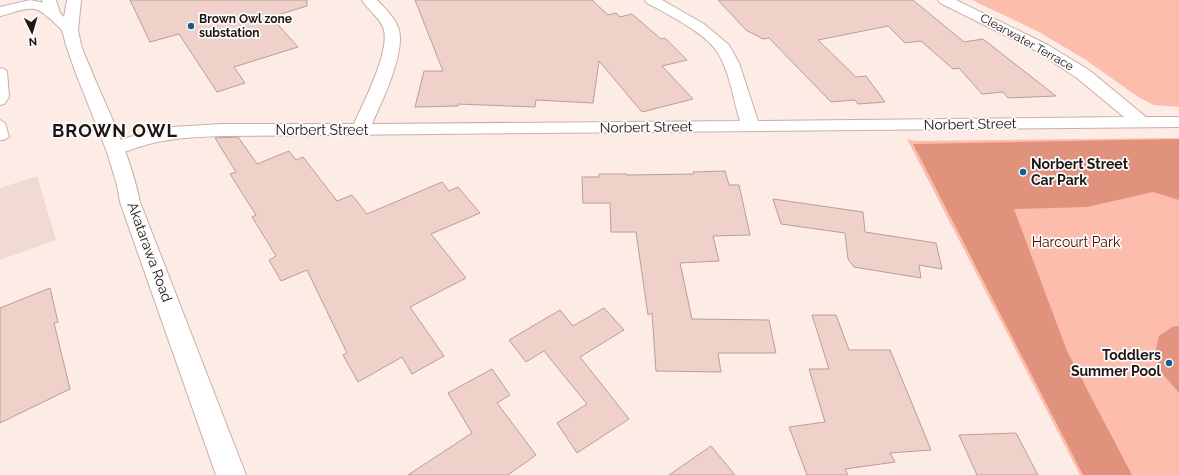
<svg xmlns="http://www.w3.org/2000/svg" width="1179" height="475" viewBox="0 0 1179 475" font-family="Raleway,sans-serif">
<rect width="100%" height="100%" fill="#fdebe6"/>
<path fill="#f1dad4" d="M37 176 56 240 0 260V188Z"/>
<g fill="#fdbdac">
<path d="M972 0H1179V107L1154 105 1138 97 1086 60 1039 32Z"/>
<path d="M1179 138V475H1080L907 139 915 141Z"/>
</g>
<path fill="#e0927d" d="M1179 139V200L1153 192 1087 207 1014 209 1067 351 1132 475H1083L913 144Z"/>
<path fill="#e29480" d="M1179 326V393L1161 372 1155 353 1159 336 1172 327Z"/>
<g fill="#efd1c9" stroke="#ba9e96">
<path d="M130 0H307V6L271 17 298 47 234 67 245 83 217 92 179 34 150 42Z"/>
<path d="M415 0H592L608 15 616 13 620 17 632 14 661 39 665 38 687 60 662 66 693 99 642 112 599 61 593 103 536 100 535 107 458 104V106L415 107 424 71H443Z"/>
<path d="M718 0H913L964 42 983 39 1056 96 1008 98 1003 92 982 94 959 68 953 69 921 41 905 43 888 26 818 40 856 77 866 76 885 102 858 104 855 100 831 102 769 38 763 39 746 30Z"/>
<path d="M238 137 257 164 289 151 296 160 303 157 337 201 352 195 367 214 442 182 449 191 458 187 480 213 431 234 466 278 410 307 444 356 412 374 402 357 358 382 343 355 347 353 307 270 281 281 269 260 276 256 252 217 256 215 230 174 236 172 215 138Z"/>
<path d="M725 171 729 185H739L750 235 713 236 719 261 680 263 692 319 769 320 776 353H718L721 372 656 371 652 313 648 315 636 232H611L610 203H583L582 177H599V174H627V175L694 174 693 172Z"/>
<path d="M773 199 863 212 865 232 936 243 942 269 919 265 921 278 854 267 848 259 845 233 781 224Z"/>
<path d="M50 288 58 322 54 323 70 389 0 423V308Z"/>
<path d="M604 308 624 330 580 357 629 419 577 453 557 423 587 404 544 351 526 362 509 340 560 310 573 326Z"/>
<path d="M812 315H836L849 350H890L931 450 890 453 895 462 845 469 848 475H807L789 427 825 422 809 369H829Z"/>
<path d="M492 369 510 395 497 403 536 455 508 475H408L472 433 448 393Z"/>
<path d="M1016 433 1038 475H977L959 435Z"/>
<path d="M711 446 735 475H669Z"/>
</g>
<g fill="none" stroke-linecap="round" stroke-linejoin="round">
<defs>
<g id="lane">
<path d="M2 68 7 71 9 97 4 104 0 105V69Z"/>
<path d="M0 120 5 123 9 137 3 140H0Z"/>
</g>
<path id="street" d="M362 0H377C385 8 396 19 399 30 405 54 382 101 372 124L740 121C733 99 730 73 718 53 706 33 667 14 647 3L645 0H662L704 24 729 45 739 63 758 121 1124 117 1077 78 1036 51 940 3 938 0H956L1048 45 1089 70 1146 117H1179V127L222 136C194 137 166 138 139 147 129 150 120 155 109 152L106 148 109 144 133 136 172 127 222 124H354C363 103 392 49 383 27 378 16 368 10 362 0Z"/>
<path id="secondary" d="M42 0H56L60 13 64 17 67 0H81L78 30 81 45C101 98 129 147 140 202L246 475H216L120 202 117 185 107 152 75 71 66 45 62 30 46 15Z"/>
<path id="highway" d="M30 0 49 4 60 15 58 18C45 21 46 11 35 9 23 7 11 14 0 16V7Z"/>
</defs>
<use href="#lane" stroke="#cbaea6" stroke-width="2"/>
<use href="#street" stroke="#cbaea6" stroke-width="2"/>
<use href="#secondary" stroke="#cbaea6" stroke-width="2"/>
<use href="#highway" stroke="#cbaea6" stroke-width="2"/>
<use href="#lane" fill="#fff" fill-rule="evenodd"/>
<use href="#street" fill="#fff" fill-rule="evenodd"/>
<use href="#secondary" fill="#fff" fill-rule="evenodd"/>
<use href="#highway" fill="#fff" fill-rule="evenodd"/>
</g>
<g fill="#165e92" stroke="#fcfcfc" stroke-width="1.5">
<circle cx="191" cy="26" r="4"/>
<circle cx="1023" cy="172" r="4"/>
<circle cx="1169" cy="363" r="4"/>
</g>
<g text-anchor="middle" stroke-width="3.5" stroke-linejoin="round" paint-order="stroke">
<g font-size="12" font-weight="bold" fill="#1f1512" stroke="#fcfcfc" text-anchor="start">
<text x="199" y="23">Brown Owl zone<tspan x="199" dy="14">substation</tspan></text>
</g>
<g font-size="12" fill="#1f1512" stroke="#fcfcfc">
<text transform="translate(1027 42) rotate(29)" y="4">Clearwater Terrace</text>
</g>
<g font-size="14" fill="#1f1512" stroke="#fcfcfc">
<text transform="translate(970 124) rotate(-1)" y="5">Norbert Street</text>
<text transform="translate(646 127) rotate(-1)" y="5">Norbert Street</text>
<text x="322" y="135">Norbert Street</text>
<text transform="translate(150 252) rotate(70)" y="5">Akatarawa Road</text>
</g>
<g font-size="14" font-weight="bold" fill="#1f1512" stroke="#fcfcfc" text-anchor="start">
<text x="1031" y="169">Norbert Street<tspan x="1031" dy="16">Car Park</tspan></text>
<text x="1161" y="360" text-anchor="end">Toddlers<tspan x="1161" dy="16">Summer Pool</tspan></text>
</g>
<g font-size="14" fill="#520d00" stroke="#fcfcfc">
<text x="1076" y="247">Harcourt Park</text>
</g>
<g font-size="18" font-weight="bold" letter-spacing="1" fill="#1f1512" stroke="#fcfcfc">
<text x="115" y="137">BROWN OWL</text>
</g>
</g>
<g transform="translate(32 32) rotate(175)" stroke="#fcfcfc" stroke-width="3" paint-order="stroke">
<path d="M0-3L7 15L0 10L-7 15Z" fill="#1f1512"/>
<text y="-6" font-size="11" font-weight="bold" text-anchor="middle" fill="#1f1512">N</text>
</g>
</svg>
